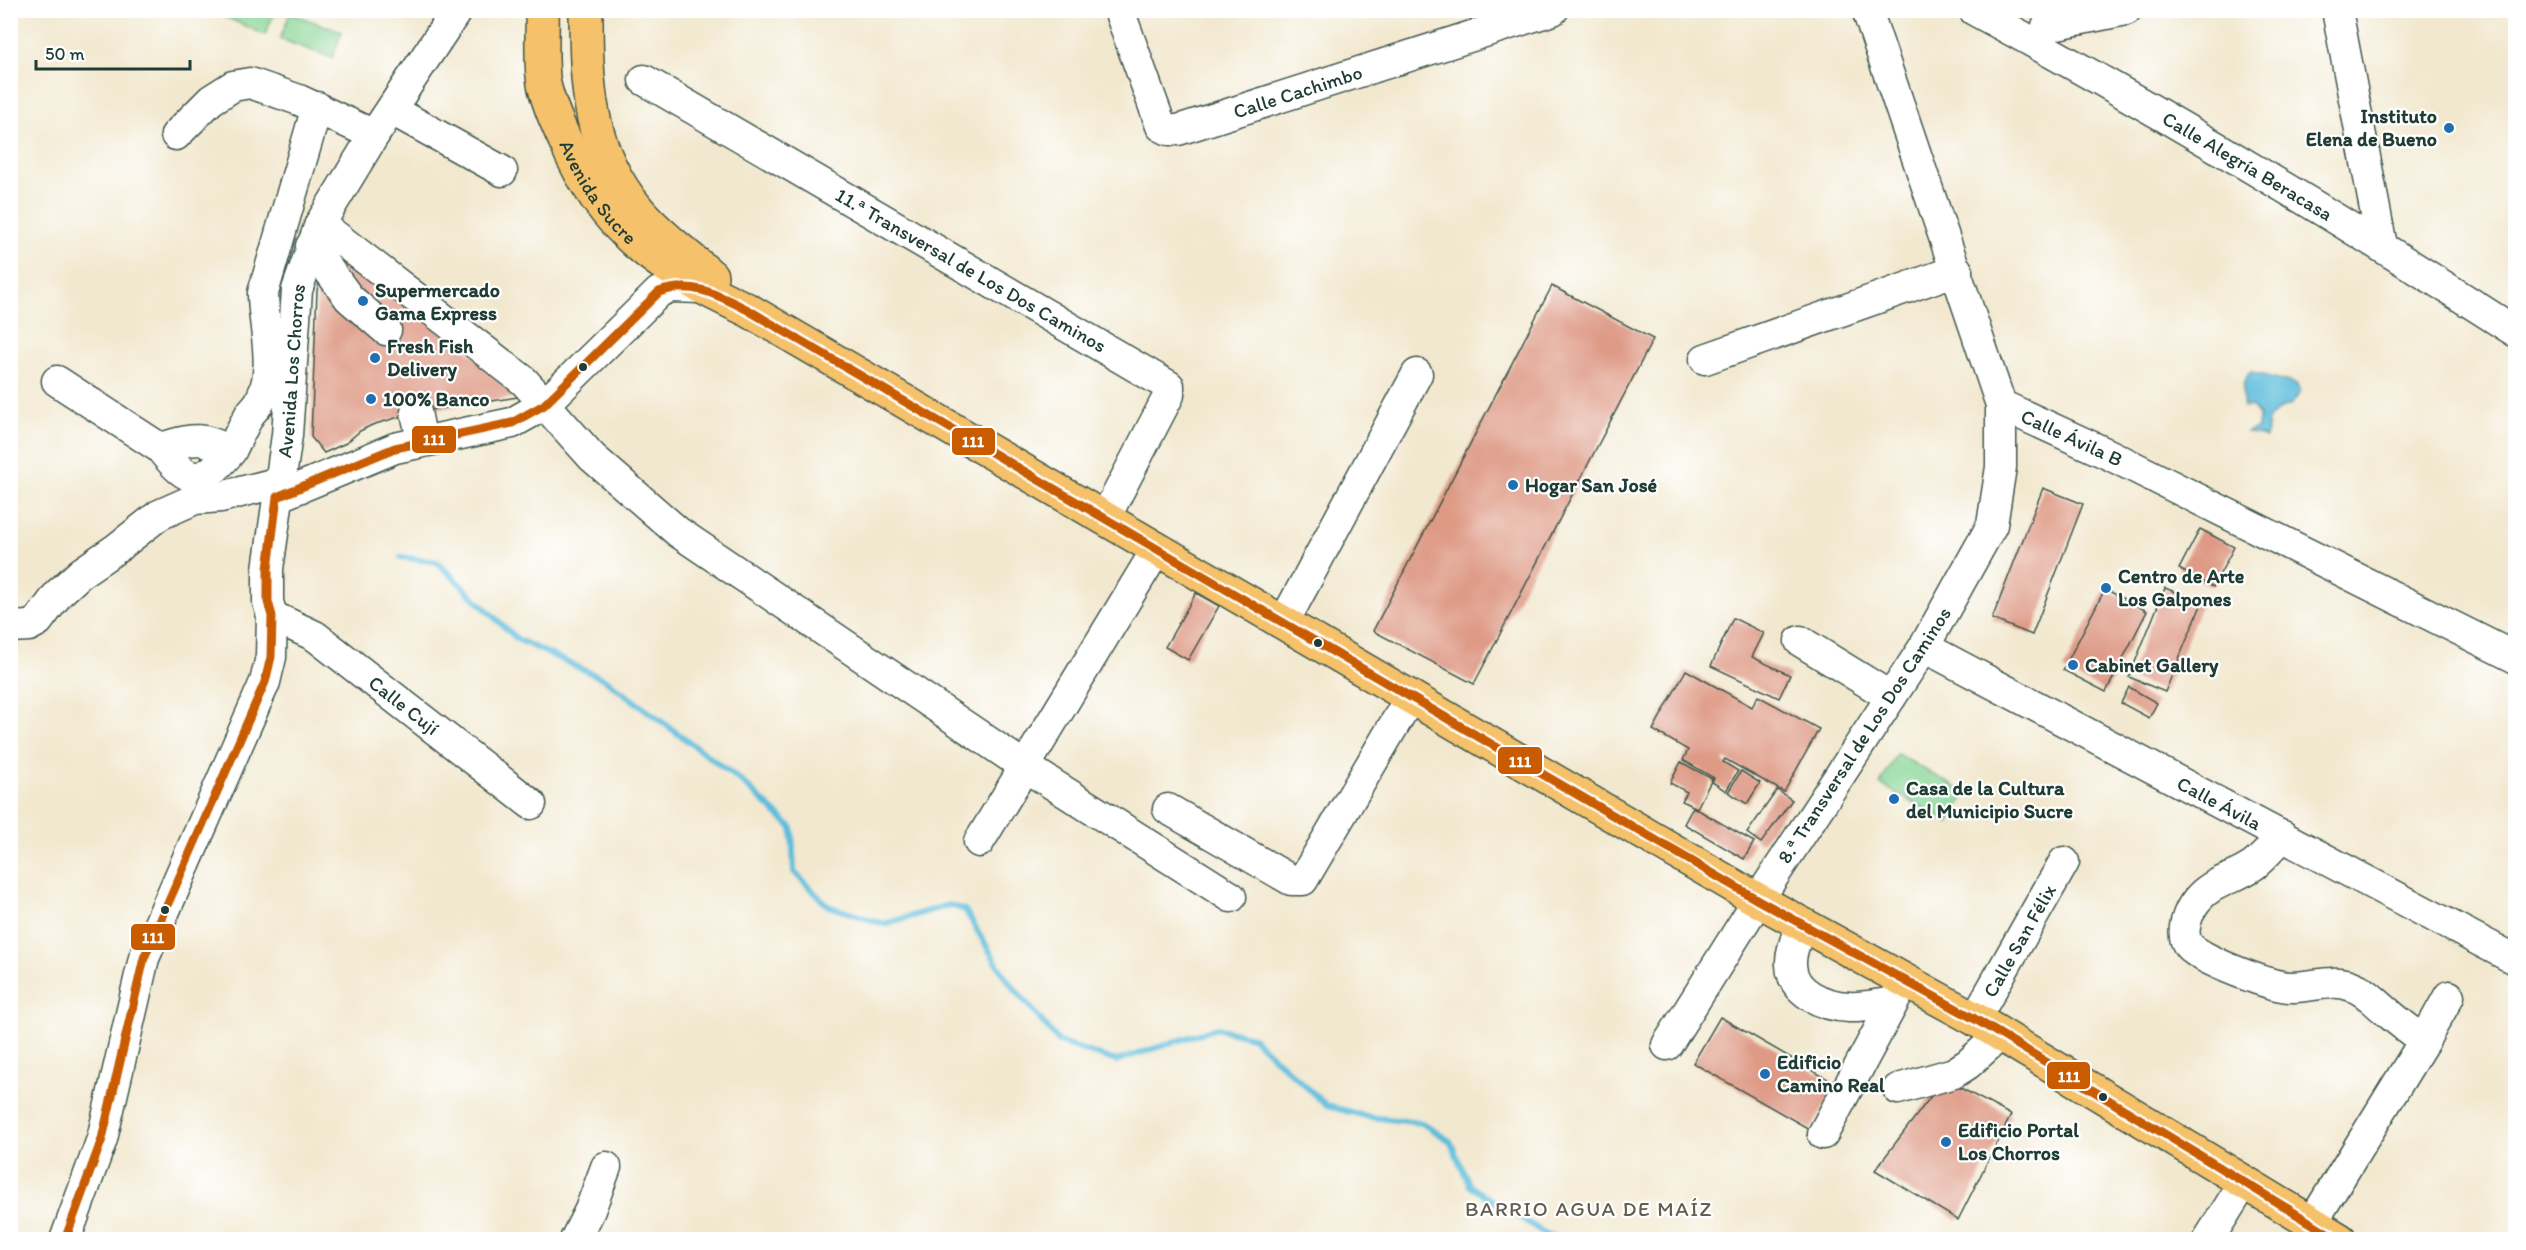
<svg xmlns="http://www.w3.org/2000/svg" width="2526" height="1250" viewBox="0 0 2526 1250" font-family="Itim,sans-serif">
<rect width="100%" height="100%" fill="#fff"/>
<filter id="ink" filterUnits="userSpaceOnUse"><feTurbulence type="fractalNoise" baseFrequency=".0167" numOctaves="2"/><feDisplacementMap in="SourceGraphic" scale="12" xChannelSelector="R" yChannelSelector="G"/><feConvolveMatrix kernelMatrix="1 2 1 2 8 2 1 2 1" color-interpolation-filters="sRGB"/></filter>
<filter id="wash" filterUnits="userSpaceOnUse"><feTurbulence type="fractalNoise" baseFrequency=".008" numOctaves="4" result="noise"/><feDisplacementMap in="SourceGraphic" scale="24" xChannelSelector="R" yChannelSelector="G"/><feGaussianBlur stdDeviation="1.35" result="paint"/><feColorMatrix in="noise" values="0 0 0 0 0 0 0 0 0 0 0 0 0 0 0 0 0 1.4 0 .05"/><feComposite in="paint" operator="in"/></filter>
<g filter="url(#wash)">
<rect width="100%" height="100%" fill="#f2e8cf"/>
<g fill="#88d594" stroke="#548964" stroke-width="1.5">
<path d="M215 10H275V11L265 35 214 12Z"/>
<path d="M290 13 342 32 332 58 280 39Z"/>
<path d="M1897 754 1966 793 1949 823 1880 784Z"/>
</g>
<path fill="#5dbddb" stroke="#3e7d88" stroke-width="1.5" d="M2251 372 2296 384 2301 391 2292 404 2284 406 2268 419 2266 438 2247 432 2258 428 2259 415 2252 406 2243 407C2243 394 2240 381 2251 372Z"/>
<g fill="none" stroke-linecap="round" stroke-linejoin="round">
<path stroke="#5dbddb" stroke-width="6" d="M401 557 437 562 517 639 606 680 740 780 792 828 794 872 828 906 884 924 949 905 965 910 1005 977 1059 1042 1116 1061 1217 1028 1252 1037 1327 1106 1370 1117 1422 1123 1450 1141 1470 1186 1549 1236 1569 1240"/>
</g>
<g id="blocks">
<g fill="#de9a85">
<path d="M338 249 525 396 416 412 372 425 360 431 346 443 324 453 311 437 317 291 324 257Z"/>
<path d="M1552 286 1653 339 1474 684 1373 631Z"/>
<path d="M2043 488 2083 504 2032 635 1992 619Z"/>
<path d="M2200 529 2234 547 2213 587 2179 569Z"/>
<path d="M2165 588 2202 603 2165 692 2129 677Z"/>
<path d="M2105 589 2147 611 2106 692 2063 670Z"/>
<path d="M1196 593 1219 606 1188 660 1165 647Z"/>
<path d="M1733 618 1764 633 1752 657 1790 675 1779 698 1711 666Z"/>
<path d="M1686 670 1752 707 1758 696 1819 729 1784 792 1725 759 1723 762 1738 771 1726 791 1712 782 1714 778 1683 760 1688 750 1653 730Z"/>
<path d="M2129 687 2157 703 2149 718 2121 703Z"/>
<path d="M1681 762 1712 779 1697 808 1682 801 1687 792 1670 783Z"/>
<path d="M1741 771 1760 783 1747 804 1728 792Z"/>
<path d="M1777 790 1792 800 1761 843 1747 833Z"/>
<path d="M1693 807 1754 842 1744 859 1684 824Z"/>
<path d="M1720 1017 1836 1084 1811 1130 1693 1063Z"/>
<path d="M1944 1079 2011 1115 1958 1220 1875 1170Z"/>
</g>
</g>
</g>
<g filter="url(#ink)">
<use href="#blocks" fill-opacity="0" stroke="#3f574b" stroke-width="1.5"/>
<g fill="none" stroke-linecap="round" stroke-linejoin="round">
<defs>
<g id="minor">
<path id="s1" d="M1119 10 1161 126 1169 130H1178L1553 10"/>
<path id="s2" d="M1974 10C2159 110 2339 218 2516 332"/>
<path d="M2337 10 2382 246"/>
<path d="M2047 26 2126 10"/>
<path d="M644 80 1169 386V395L1105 518"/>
<path d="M392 110 502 171"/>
<path d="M176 135 211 100 233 86 250 83 299 100 374 135"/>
<path d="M320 224 524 381 592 457 678 532 1024 766 1231 897"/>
<path d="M311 246 349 298 386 330"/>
<path d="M1705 359 1957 270"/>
<path d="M57 381 160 448C194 439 198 435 231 451 237 439 243 426 250 414 253 409 259 405 261 399 277 367 263 326 263 293L317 107"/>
<path id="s3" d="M2001 405 2112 456 2516 658"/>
<path d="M416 412 422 441"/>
<path d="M160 448C189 484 200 488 231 451"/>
<path d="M277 497 395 448 512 423 544 405 659 292 671 287 700 288"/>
<path id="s4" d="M272 616 315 636 531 804"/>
<path d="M1284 622 1417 374"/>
<path d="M10 627 29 626 38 621 59 593 82 572 117 548 159 515 195 499 221 497 280 482"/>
<path d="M1800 641 1891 697"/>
<path id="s5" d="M1924 647 2516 960"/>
<path d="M1168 809 1291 880H1303L1411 696"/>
<path d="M2283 836C2274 845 2264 857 2254 865 2235 879 2212 881 2197 900 2188 911 2179 933 2189 946 2201 960 2270 986 2289 987 2311 988 2331 978 2352 986 2366 991 2374 1001 2385 1010 2397 1021 2411 1031 2424 1041"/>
<path d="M979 842 1157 549"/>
<path d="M1802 924C1797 937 1790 951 1791 965 1792 993 1824 1006 1849 1007 1863 1008 1878 1004 1892 1003"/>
<path id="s6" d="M1975 1019 2064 862"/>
<path d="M1667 1045 1758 900 1924 647 1992 525 2001 467V405L1867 10"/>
<path d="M1898 1089 1954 1073 1968 1064 2000 1035"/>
<path d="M1823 1134 1905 981"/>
<path d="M2312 1223 2424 1041 2449 996"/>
<path id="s7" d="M65 1240 102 1139 144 958 265 682 271 657 272 616 268 602V569L287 435 297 290 320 224 374 135 457 10"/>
<path d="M575 1240 590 1210 606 1167"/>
<path d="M2208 1240 2245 1181"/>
</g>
<g id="major">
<path id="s8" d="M542 10C543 34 540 61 544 84 548 102 557 123 565 140 604 233 660 269 748 310L1758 900 1975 1019 2340 1240"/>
<path d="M586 10C586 85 588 151 639 211 659 235 687 255 711 276"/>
</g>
</defs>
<use href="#minor" stroke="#3f574b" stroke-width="33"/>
<use href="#major" stroke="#3f574b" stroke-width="36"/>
<use href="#minor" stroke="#fff" stroke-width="30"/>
<use href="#major" stroke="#f5c16b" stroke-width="33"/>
<defs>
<path id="bus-1" d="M65 1240 102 1139 144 958 265 682 271 657 272 616 268 602V569L277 497 395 448 512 423 544 405 659 292C692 280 718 295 748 310L1758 900 1975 1019 2339 1240"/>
</defs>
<use href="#bus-1" stroke="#fff" stroke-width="14"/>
<use href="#bus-1" stroke="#c95b00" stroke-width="9"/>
</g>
</g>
<g fill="#1f6fb2" stroke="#fff" stroke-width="2">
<circle cx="2449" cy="128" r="6"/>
<circle cx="363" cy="301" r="6"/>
<circle cx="375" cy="358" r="6"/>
<circle cx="371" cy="399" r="6"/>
<circle cx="1513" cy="485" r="6"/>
<circle cx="2106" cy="588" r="6"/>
<circle cx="2073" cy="665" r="6"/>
<circle cx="1894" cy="799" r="6"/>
<circle cx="1765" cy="1074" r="6"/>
<circle cx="1946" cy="1142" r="6"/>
</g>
<g fill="#1f3d34" stroke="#fff" stroke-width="2">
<circle cx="583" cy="367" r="5"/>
<circle cx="1318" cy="643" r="5"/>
<circle cx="165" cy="910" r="5"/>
<circle cx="2103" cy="1097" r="5"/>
</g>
<g text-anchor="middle" stroke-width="4.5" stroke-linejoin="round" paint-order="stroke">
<g font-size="20" fill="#1f3d34" stroke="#fff">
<text dy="7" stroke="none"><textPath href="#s1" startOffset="267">Calle Cachimbo</textPath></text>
<text dy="7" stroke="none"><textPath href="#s2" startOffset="315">Calle Alegría Beracasa</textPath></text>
<text dy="7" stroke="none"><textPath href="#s8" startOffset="196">Avenida Sucre</textPath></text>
<text transform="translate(971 270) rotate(30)" y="7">11.ª Transversal de Los Dos Caminos</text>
<text dy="7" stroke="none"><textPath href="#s7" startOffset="909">Avenida Los Chorros</textPath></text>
<text dy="7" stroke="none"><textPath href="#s3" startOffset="78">Calle Ávila B</textPath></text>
<text dy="7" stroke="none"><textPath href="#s4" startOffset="160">Calle Cují</textPath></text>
<text transform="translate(1864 735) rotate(-57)" y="7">8.ª Transversal de Los Dos Caminos</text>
<text dy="7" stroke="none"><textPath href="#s5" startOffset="334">Calle Ávila</textPath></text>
<text dy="7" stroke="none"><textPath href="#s6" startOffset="90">Calle San Félix</textPath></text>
</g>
<g font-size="20" font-weight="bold" fill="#1f3d34" stroke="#fff" text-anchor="start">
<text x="2437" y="123" text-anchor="end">Instituto<tspan x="2437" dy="23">Elena de Bueno</tspan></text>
<text x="375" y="297">Supermercado<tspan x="375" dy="23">Gama Express</tspan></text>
<text x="387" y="353">Fresh Fish<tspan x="387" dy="23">Delivery</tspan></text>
<text x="383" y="406">100% Banco</text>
<text x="1525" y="492">Hogar San José</text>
<text x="2118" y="583">Centro de Arte<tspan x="2118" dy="23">Los Galpones</tspan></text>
<text x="2085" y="672">Cabinet Gallery</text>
<text x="1906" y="795">Casa de la Cultura<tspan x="1906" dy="23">del Municipio Sucre</tspan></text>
<text x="1777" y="1069">Edificio<tspan x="1777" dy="23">Camino Real</tspan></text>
<text x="1958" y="1137">Edificio Portal<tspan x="1958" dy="23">Los Chorros</tspan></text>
</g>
<g font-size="21" letter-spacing="1.5" fill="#625e50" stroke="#fff">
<text x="1589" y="1216">BARRIO AGUA DE MAÍZ</text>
</g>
</g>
<g stroke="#fff" stroke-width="2">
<rect x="411" y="425" width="46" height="29" rx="6" fill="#c95b00"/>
<rect x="951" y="427" width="45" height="29" rx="6" fill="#c95b00"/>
<rect x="1497" y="746" width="46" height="29" rx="6" fill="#c95b00"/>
<rect x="130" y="923" width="46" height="28" rx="6" fill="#c95b00"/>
<rect x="2046" y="1061" width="45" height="29" rx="6" fill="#c95b00"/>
</g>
<g font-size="16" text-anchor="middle" font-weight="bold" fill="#fff">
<text x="434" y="445">111</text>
<text x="973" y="447">111</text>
<text x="1520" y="767">111</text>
<text x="153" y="943">111</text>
<text x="2069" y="1082">111</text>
</g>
<rect width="2526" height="1250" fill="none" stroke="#fff" stroke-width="36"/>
<path d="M36 60v9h154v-9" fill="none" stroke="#1f3d34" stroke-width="3"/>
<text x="45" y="60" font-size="18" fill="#1f3d34" stroke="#ffffff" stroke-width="4.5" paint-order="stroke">50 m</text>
</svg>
